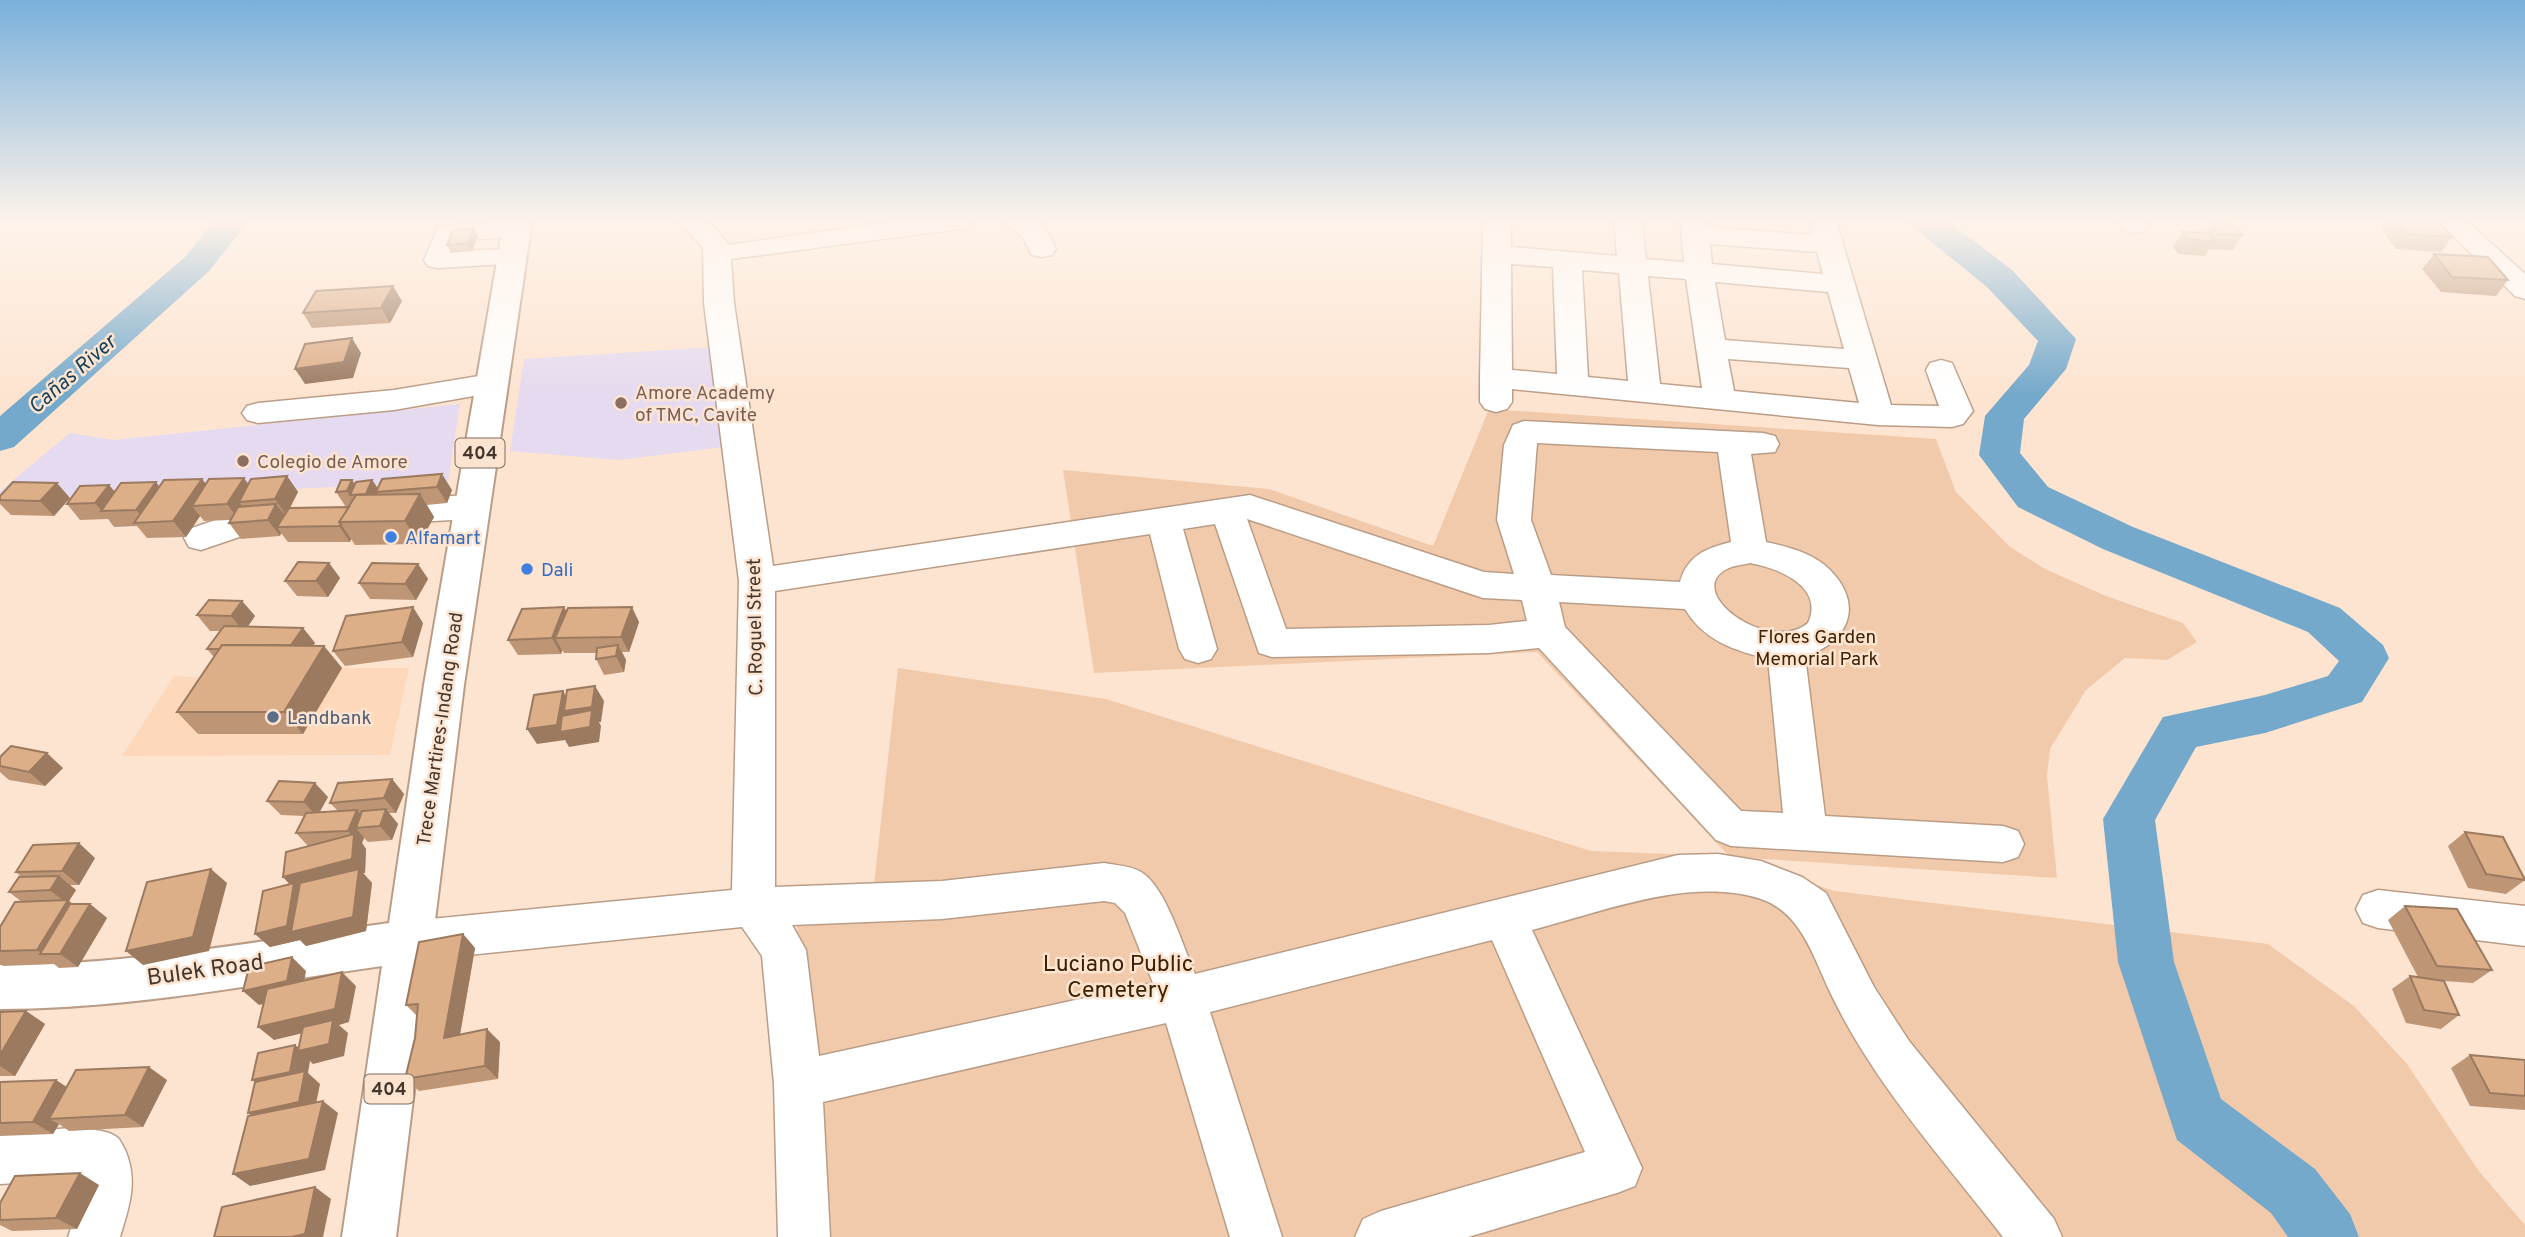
<svg xmlns="http://www.w3.org/2000/svg" width="2525" height="1237" viewBox="0 0 2525 1237" font-family="Overpass,sans-serif">
<rect width="100%" height="100%" fill="#fde4d1"/>
<path fill="#fdd8bb" d="M233 668H409L390 755 122 756 174 676 224 679Z"/>
<g fill="#e5daef">
<path d="M715 347 731 446 618 460 510 451 524 359Z"/>
<path d="M460 404 448 482 78 498 0 496V491L70 433 113 440Z"/>
</g>
<path fill="#f1caab" d="M1489 409 1936 439 1956 492 2010 547 2045 569 2106 596 2183 623 2197 642 2167 660 2125 658 2086 690 2050 749 2047 776 2057 878 1733 857 1835 891 2268 944 2354 1006 2407 1064 2478 1170 2525 1225V1237H817L795 893 874 884 898 668 1106 699 1591 851 1729 856 1537 652 1094 673 1063 470 1269 489 1433 546Z"/>
<g fill="none" stroke-linecap="round" stroke-linejoin="round">
<g fill="#74a9cb" fill-rule="evenodd">
<path d="M214 221H249L209 271 14 447 0 451V416L185 257Z"/>
<path d="M1909 221H1948L2012 270 2076 339 2066 369 2024 419 2020 453 2048 487 2133 527 2340 608 2383 645 2389 658 2362 702 2265 733 2196 747 2155 820 2174 962 2221 1099 2315 1169 2350 1214 2359 1237H2288L2271 1213 2177 1140 2118 962 2103 819 2163 717 2265 695 2328 676 2339 661 2308 632 2103 549 2018 507 1979 455 1985 416 2029 365 2038 341 1986 286 1914 228Z"/>
</g>
<defs>
<g id="minor">
<path d="M506 221 527 223 531 229 527 235 459 241 455 251 512 249 522 251 526 257 522 263 438 268 428 266 424 260 438 227Z"/>
<path d="M679 221H709L729 245 896 221H971L968 227 958 229 731 259 734 303 773 566 1250 495 1484 572 1514 574 1497 520 1504 445 1513 425 1524 421 1763 433 1775 436 1779 444 1775 452 1751 454 1766 542C1788 547 1813 553 1830 570 1865 605 1848 643 1805 656L1825 816 2003 826 2018 831 2024 844 2018 857 2003 862 1731 846 1716 840 1539 648 1489 653 1272 657 1259 653 1215 524 1183 529 1217 649 1211 659 1198 663 1185 659 1179 649 1150 534 775 591V887L942 881 1104 863C1116 865 1131 866 1141 872 1166 887 1183 947 1195 974L1678 855 1718 854 1761 861 1802 877 1826 893 1874 987 1909 1041 2054 1219 2062 1237H2003C1943 1159 1874 1084 1831 994 1814 959 1802 913 1761 899 1690 876 1602 912 1532 930L1642 1168 1635 1186 1617 1193 1468 1237H1355L1363 1219 1381 1211 1585 1152 1492 940 1210 1012 1282 1237H1230L1166 1023 823 1102 830 1237H778L774 1084 762 956 742 927 410 961 394 955 388 941 394 927 410 921 732 890 739 581 704 303 703 248ZM1537 443 1718 452 1731 542C1706 548 1687 556 1680 582L1551 575 1531 520ZM1247 519 1483 598 1522 600 1527 621 1489 625 1286 629ZM1750 563C1778 568 1825 586 1808 623 1769 656 1679 590 1729 568 1735 565 1743 565 1750 563ZM1559 602 1685 609C1704 641 1734 650 1768 659L1783 813 1741 811 1565 627ZM1104 901 1115 903 1125 913 1153 983 819 1056 806 950 792 925 942 919Z"/>
<path d="M1003 221H1037L1046 230 1056 249 1052 255 1042 257 1032 255 1023 238Z"/>
<path d="M1483 221H1511V247L1617 256 1614 221H1642L1646 259 1684 262 1680 221H1708V227L1812 235 1809 221H1836L1891 405 1939 406 1926 370 1930 363 1941 360 1952 363 1973 411 1963 424 1952 427 1878 425 1512 389V402L1507 409 1496 412 1485 409 1480 402V378ZM1710 244 1817 252 1823 274 1712 264ZM1511 264 1553 267 1557 374 1512 370ZM1582 270 1619 273 1628 381 1588 377ZM1648 276 1686 279 1702 388 1660 384ZM1715 282 1828 292 1844 349 1725 340ZM1728 359 1849 368 1859 403 1734 391Z"/>
<path d="M2119 221H2146L2148 225 2144 231 2134 233 2124 231Z"/>
<path d="M2438 221H2467L2525 274V299L2515 296Z"/>
<path d="M491 374 502 377 507 384 502 391 394 410 258 423 247 420 242 413 247 406 258 403 394 390Z"/>
<path d="M470 495 482 499 487 507 482 515 470 519 380 524 368 520 363 512 368 504 380 500Z"/>
<path d="M280 505 292 509 297 517 292 525 257 531 201 550 189 547 184 538 189 529 254 507Z"/>
<path d="M2378 890 2525 906V946L2378 928 2363 923 2356 909 2363 895Z"/>
<path d="M70 1128C84 1130 106 1128 118 1138 121 1141 124 1148 126 1152 138 1183 129 1207 120 1237H68L82 1196 83 1179 0 1184V1134Z"/>
</g>
<path id="major" d="M504 221H532L464 685 396 1237H342L382 966C255 984 128 1009 0 1009V965C130 965 260 941 389 923L424 685Z"/>
</defs>
<use href="#minor" stroke="#ba9d87" stroke-width="3"/>
<use href="#major" stroke="#ba9d87" stroke-width="4"/>
<use href="#minor" fill="#fff" fill-rule="evenodd"/>
<use href="#major" fill="#fff" fill-rule="evenodd"/>
</g>
<g fill="#be9676">
<path d="M2384 221H2439L2452 237 2441 252 2396 249 2380 228Z"/>
<path d="M2212 224 2242 235 2233 250 2209 249 2205 256 2178 254 2173 247 2182 232 2206 233Z"/>
<path d="M474 228 478 236 472 251 451 253 447 245Z"/>
<path d="M2434 254 2508 280 2496 296 2441 292 2422 269Z"/>
<path d="M402 301 390 323 312 328 303 313Z"/>
<path d="M287 476 298 492 290 508 346 507 336 492 355 484 372 480 378 488 382 479 452 490 447 503 427 505 434 517 419 544 355 545 351 539 350 542H288L281 533 280 536 241 539 229 523 230 520 204 521 200 516 186 537 147 538 137 526 114 527 108 519 80 520 67 504 109 485 115 492 159 487 206 484H248Z"/>
<path d="M0 496 70 498 54 516 11 515 0 504Z"/>
<path d="M329 563 340 578 328 597 297 596 285 581Z"/>
<path d="M418 564 428 579 416 600 370 599 359 583Z"/>
<path d="M242 601 255 616 248 626 303 628 315 643 313 646H324L342 668 303 734H198L177 712 214 657 207 649 220 631H210L197 615Z"/>
<path d="M566 611 639 622 629 652H622L626 660 624 672 604 675 596 659 597 653H564L562 650 561 654 518 655 508 640Z"/>
<path d="M423 623 413 657 345 666 333 651Z"/>
<path d="M0 757 63 768 45 786 9 780 0 772Z"/>
<path d="M392 779 404 794 396 813H389L398 824 392 840 368 842 364 838 362 843 366 849 365 873H363L372 883 366 931 306 946 300 940 270 947 255 934 290 884 283 877 308 846 296 833 304 816 281 815 267 801 328 797 319 812 338 811 330 803Z"/>
<path d="M2465 832 2525 880 2506 894 2468 888 2448 846Z"/>
<path d="M95 858 79 885H70L76 890 69 901 73 904H90L107 918 78 967 59 968 54 964 3 966 0 963V927L22 902 9 892 21 877 16 872Z"/>
<path d="M2405 906 2492 970 2473 983 2444 981 2459 1015 2441 1029 2406 1023 2392 989 2410 976 2418 977 2388 920Z"/>
<path d="M463 934 475 948 460 1035 500 1042 498 1079 419 1091 405 1079 415 1038 417 1016 406 1005Z"/>
<path d="M26 1011 45 1024 15 1076H0V1012Z"/>
<path d="M2470 1055 2525 1060V1110L2470 1106 2451 1068Z"/>
<path d="M167 1080 143 1127 69 1131 59 1124 53 1134 0 1136V1082L66 1087Z"/>
<path d="M99 1185 77 1229 12 1231 0 1225V1203Z"/>
</g>
<g fill="#9b7a60">
<path d="M474 228 478 236 472 251 468 243Z"/>
<path d="M393 286 402 301 390 323 381 308Z"/>
<path d="M352 338 361 353 353 378 305 384 295 369Z"/>
<path d="M442 474 452 490 447 503 437 487Z"/>
<path d="M287 476 298 492 286 515 275 499Z"/>
<path d="M244 478 255 493 239 502 245 510 239 520 227 504Z"/>
<path d="M202 479 214 494 192 506 200 516 186 537 173 521Z"/>
<path d="M352 480 362 494 350 495 357 507 347 491Z"/>
<path d="M372 480 380 492H376L381 500 377 509 366 494Z"/>
<path d="M156 482 168 498 147 522 136 510Z"/>
<path d="M57 483 70 498 54 516 40 501Z"/>
<path d="M109 485 122 501 102 511 95 503Z"/>
<path d="M420 494 434 517 419 544 405 521Z"/>
<path d="M276 504 288 519 277 527 281 533 280 536 268 520Z"/>
<path d="M341 524 351 539 350 542 339 526Z"/>
<path d="M329 563 340 578 328 597 316 581Z"/>
<path d="M418 564 428 579 416 600 405 584Z"/>
<path d="M242 601 255 616 244 632 231 616Z"/>
<path d="M413 607 423 623 413 657 402 642Z"/>
<path d="M564 607 573 623 555 638 562 650 561 654 552 638Z"/>
<path d="M632 607 639 622 629 652 621 637Z"/>
<path d="M303 628 315 643 299 667 287 651Z"/>
<path d="M618 645 626 660 624 672 616 656Z"/>
<path d="M324 646 342 668 303 734 284 712Z"/>
<path d="M595 686 604 701 601 722H599L601 726 599 742 569 747 565 740 537 744 527 729 563 691 572 706Z"/>
<path d="M47 753 63 768 45 786 29 772Z"/>
<path d="M392 779 404 794 396 813 384 798Z"/>
<path d="M315 783 328 797 317 817 304 802Z"/>
<path d="M386 809 398 824 392 840 380 826Z"/>
<path d="M357 810 370 825 356 828 364 838 362 843 366 849 365 873H363L372 883 366 931 306 946 300 940 270 947 255 934 293 888 283 877 353 837 348 831Z"/>
<path d="M79 843 95 858 79 885 62 871Z"/>
<path d="M211 869 227 883 209 951 143 965 126 951Z"/>
<path d="M59 876 76 890 69 901 84 913 90 904 107 918 78 967 60 954H42L37 950 66 903 50 890Z"/>
<path d="M463 934 475 948 457 1051 444 1038Z"/>
<path d="M292 957 306 971 302 995 259 1005 243 991Z"/>
<path d="M342 972 356 986 349 1022 339 1025 348 1033 344 1056 313 1064 310 1061 308 1073 320 1084 314 1114 264 1126 248 1113 268 1092 252 1080 295 1045 302 1050 332 1026 274 1040 258 1027Z"/>
<path d="M26 1011 45 1024 15 1076 0 1066V1055Z"/>
<path d="M487 1029 500 1042 498 1079 485 1066Z"/>
<path d="M149 1067 167 1080 143 1127 125 1115Z"/>
<path d="M56 1080 76 1093 49 1119 59 1124 53 1134 33 1122Z"/>
<path d="M323 1101 338 1113 325 1170 250 1186 233 1174Z"/>
<path d="M80 1173 99 1185 77 1229 56 1218Z"/>
<path d="M315 1187 331 1199 323 1237H291Z"/>
</g>
<g fill="#ddaf89" stroke="#9b7a60" stroke-width="2">
<path d="M2397 221H2439L2452 237 2407 234Z"/>
<path d="M2212 224 2235 225 2242 235 2218 234Z"/>
<path d="M474 228 468 243 447 245 453 230Z"/>
<path d="M2182 232 2210 233 2214 241 2186 239Z"/>
<path d="M2434 254 2488 257 2508 280 2452 277Z"/>
<path d="M393 286 381 308 303 313 316 291Z"/>
<path d="M352 338 344 362 295 369 305 344Z"/>
<path d="M442 474 437 487 376 492 382 479Z"/>
<path d="M287 476 275 499 239 502 251 479Z"/>
<path d="M244 478 227 504 192 506 209 479Z"/>
<path d="M202 479 173 521 134 523 164 480Z"/>
<path d="M341 480H352L347 491 336 492Z"/>
<path d="M372 480 366 494 350 495 356 482Z"/>
<path d="M13 482 57 483 40 501 0 500V496Z"/>
<path d="M156 482 136 510 101 511 121 483Z"/>
<path d="M109 485 95 503 67 504 80 486Z"/>
<path d="M420 494 405 521 339 522 356 495Z"/>
<path d="M276 504 268 520 229 523 238 507Z"/>
<path d="M349 507 339 522 341 524 339 526 277 527 289 508Z"/>
<path d="M298 562 329 563 316 581H285Z"/>
<path d="M372 563 418 564 405 584 359 583Z"/>
<path d="M209 600 242 601 231 616 197 615Z"/>
<path d="M413 607 402 642 333 651 346 616Z"/>
<path d="M564 607 552 638 508 640 522 609Z"/>
<path d="M632 607 621 637 555 638 568 608Z"/>
<path d="M224 626 303 628 291 645H222L220 649H207Z"/>
<path d="M222 645 324 646 284 712H177Z"/>
<path d="M618 645 616 656 596 659 597 648Z"/>
<path d="M595 686 592 707 564 711 567 690Z"/>
<path d="M563 691 557 725 527 729 534 695Z"/>
<path d="M592 710 590 727 560 732 562 716Z"/>
<path d="M11 746 47 753 29 772 0 766V757Z"/>
<path d="M392 779 384 798 330 803 338 783Z"/>
<path d="M279 781 315 783 304 802 267 801Z"/>
<path d="M386 809 380 826 356 828 362 811Z"/>
<path d="M357 810 348 831 296 833 306 813Z"/>
<path d="M2465 832 2503 837 2525 880 2486 874Z"/>
<path d="M354 834 352 859 283 877 286 852Z"/>
<path d="M79 843 62 871 16 872 33 845Z"/>
<path d="M211 869 193 937 126 951 147 882Z"/>
<path d="M359 869 353 917 291 932 300 883Z"/>
<path d="M59 876 50 890 9 892 19 877Z"/>
<path d="M294 883 287 926 255 934 263 891Z"/>
<path d="M68 900 37 950 0 951V927L15 902Z"/>
<path d="M70 904H90L60 954H40Z"/>
<path d="M2405 906 2457 909 2492 970 2437 966Z"/>
<path d="M463 934 444 1038 487 1029 485 1066 405 1079 415 1038 418 1004 406 1005 419 942Z"/>
<path d="M292 957 287 981 243 991 249 967Z"/>
<path d="M342 972 335 1009 258 1027 267 989Z"/>
<path d="M2410 976 2444 981 2459 1015 2424 1010Z"/>
<path d="M26 1011 0 1055V1012Z"/>
<path d="M333 1020 329 1044 298 1051 303 1027Z"/>
<path d="M295 1045 290 1072 252 1080 258 1053Z"/>
<path d="M2470 1055 2525 1060V1096L2490 1093Z"/>
<path d="M149 1067 125 1115 49 1119 76 1070Z"/>
<path d="M305 1071 299 1102 248 1113 255 1082Z"/>
<path d="M56 1080 33 1122 0 1123V1082Z"/>
<path d="M323 1101 309 1159 233 1174 248 1116Z"/>
<path d="M80 1173 56 1218 0 1220V1203L15 1176Z"/>
<path d="M315 1187 305 1234 291 1237H214L222 1207Z"/>
</g>
<linearGradient id="sky" x2="0" y2="1"><stop stop-color="#79b0dc"/><stop offset="0.56" stop-color="#fef3ea"/><stop offset="1" stop-color="#fef3ea" stop-opacity="0"/></linearGradient>
<rect width="2525" height="395" fill="url(#sky)"/>
<g fill="#8d6e63" stroke="#fde4d1" stroke-width="2.5">
<circle cx="621" cy="403" r="7"/>
<circle cx="243" cy="461" r="7"/>
</g>
<g fill="#3f7fe0" stroke="#fde4d1" stroke-width="2.5">
<circle cx="391" cy="537" r="7"/>
<circle cx="527" cy="569" r="7"/>
</g>
<circle fill="#5c6f8a" stroke="#fde4d1" stroke-width="2.5" cx="273" cy="717" r="7"/>
<g text-anchor="middle" stroke-width="5" stroke-linejoin="round" paint-order="stroke">
<g fill="#fde4d1" stroke="#7b6b5f" stroke-width="2">
<rect x="455.5" y="438.5" width="49" height="29" rx="5"/>
<rect x="364.5" y="1074.5" width="49" height="29" rx="5"/>
</g>
<g font-size="18" font-weight="bold" fill="#43372e">
<text x="480" y="459">404</text>
<text x="389" y="1095">404</text>
</g>
<g font-size="19" fill="#785e54" stroke="#fde4d1" text-anchor="start">
<text x="635" y="399">Amore Academy<tspan x="635" dy="22">of TMC, Cavite</tspan></text>
<text x="257" y="468">Colegio de Amore</text>
</g>
<g font-size="19" fill="#366cbe" stroke="#fde4d1" text-anchor="start">
<text x="405" y="544">Alfamart</text>
<text x="541" y="576">Dali</text>
</g>
<g font-size="19" fill="#43372e" stroke="#fde4d1">
<text transform="translate(754 627) rotate(-91)" y="7">C. Roguel Street</text>
<text transform="translate(439 729) rotate(-82)" y="7">Trece Martires-Indang Road</text>
</g>
<g font-size="19" fill="#3f2102" stroke="#fde4d1">
<text x="1817" y="643">Flores Garden<tspan x="1817" dy="22">Memorial Park</tspan></text>
</g>
<g font-size="19" fill="#4e5e75" stroke="#fde4d1" text-anchor="start">
<text x="287" y="724">Landbank</text>
</g>
<g font-size="21" font-style="italic" fill="#154058" stroke="#fde4d1">
<text transform="translate(72 374) rotate(-41)" y="7">Cañas River</text>
</g>
<g font-size="23" fill="#3f2102" stroke="#fde4d1">
<text x="1118" y="971">Luciano Public<tspan x="1118" dy="26">Cemetery</tspan></text>
</g>
<g font-size="23" fill="#43372e" stroke="#fde4d1">
<text transform="translate(205 969) rotate(-8)" y="8">Bulek Road</text>
</g>
</g>
</svg>
